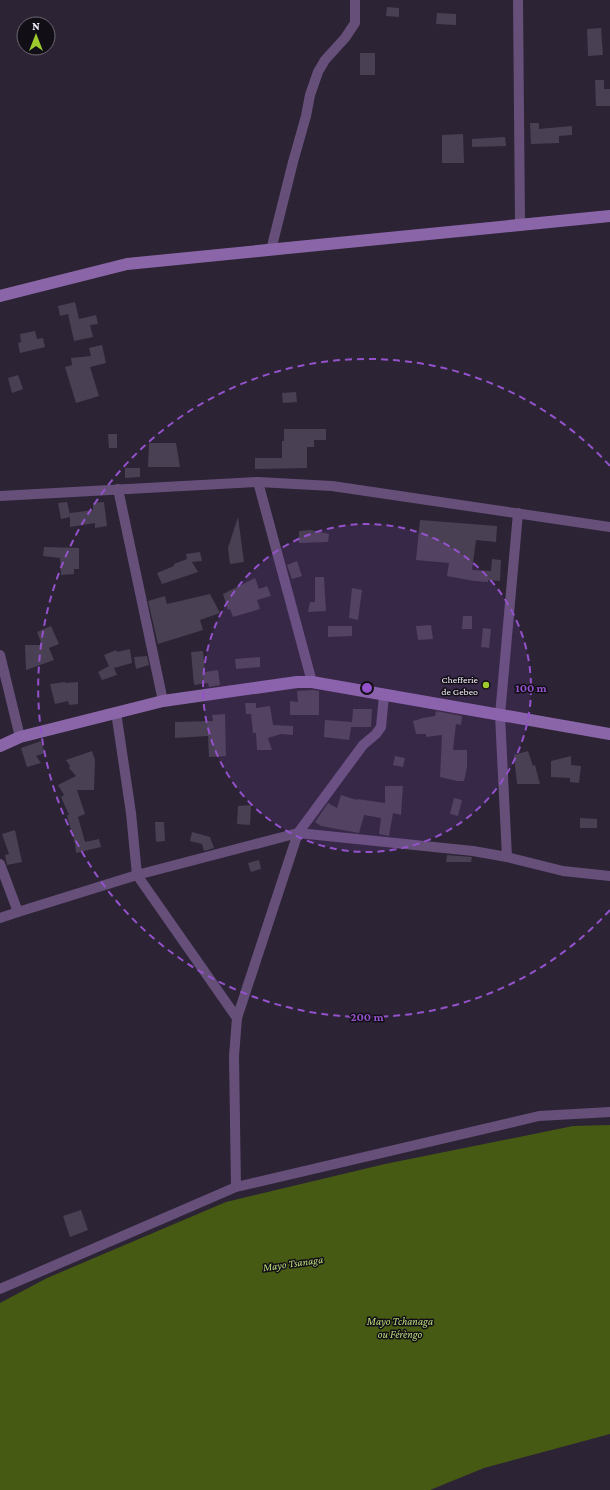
<svg xmlns="http://www.w3.org/2000/svg" width="610" height="1490" viewBox="0 0 610 1490" font-family="'Crimson Pro',serif">
<rect width="100%" height="100%" fill="#2c2335"/>
<path fill="#465a14" d="M610 1125V1434L484 1468 430 1490H0V1303L47 1278 226 1202 385 1164 573 1126Z"/>
<g fill="#4a4054">
<path d="M387 7 399 8V17L386 16Z"/>
<path d="M437 13 456 14V25L436 24Z"/>
<path d="M601 28 603 55 588 56 587 29Z"/>
<rect x="360" y="53" width="15" height="22"/>
<path d="M595 80H604V89H610V106H596Z"/>
<path d="M530 123H539V129L572 126V135L559 136V143L531 144Z"/>
<path d="M463 134 464 163H442V135Z"/>
<path d="M505 137 506 146 472 147V139Z"/>
<path d="M75 302 79 319 96 315 98 324 90 325 93 337 74 341 68 314 60 316 58 306Z"/>
<path d="M35 331 37 339 43 338 45 347 20 353 18 343 21 342 20 334Z"/>
<path d="M102 345 106 363 90 367 99 396 76 403 65 367 72 365 71 358 91 356 89 348Z"/>
<path d="M18 375 23 389 12 393 8 378Z"/>
<path d="M296 392 297 402 283 403 282 393Z"/>
<path d="M284 429H326V440H314V447H307V468L255 469V458H282V441H284Z"/>
<path d="M108 434H117V448H109Z"/>
<path d="M149 443H176L180 467H148Z"/>
<path d="M125 468H140V477L125 478Z"/>
<path d="M67 502 70 515V513L93 510V503L104 502 107 526 95 528V523L70 527V517L61 519 58 503Z"/>
<path d="M238 517 244 562 230 564 228 548Z"/>
<path d="M420 520 497 526 496 542 476 540 472 570 491 571 492 559 501 560 500 581 488 580V582L474 581 447 576 449 563 416 560Z"/>
<path d="M311 530 329 534 328 542 299 543V531Z"/>
<path d="M44 547 79 548V569H74V574L61 575 60 558 43 556Z"/>
<path d="M200 552 202 561 192 562 198 572 162 584 157 573 174 566V564L187 559 186 554Z"/>
<path d="M297 561 302 576 292 579 287 565Z"/>
<path d="M315 577H324L326 611 308 612 310 602H315Z"/>
<path d="M255 578 259 589 267 586 271 596 257 600 260 609 233 617 230 609 228 610 223 594Z"/>
<path d="M352 588 362 590 358 620 349 618Z"/>
<path d="M210 594 220 613 200 620 203 630 158 644 148 601 165 596 167 604Z"/>
<path d="M463 616H472V629H462Z"/>
<path d="M431 625 433 639 418 640 416 626Z"/>
<path d="M51 626 59 644 49 648 54 660 26 670 25 645H42L37 632Z"/>
<path d="M328 626H352V636L328 637Z"/>
<path d="M483 628 491 629 489 648 481 647Z"/>
<path d="M130 649 132 663 114 668 117 675 102 680 98 672 109 666 104 655 116 650 117 652Z"/>
<path d="M203 651 205 672 218 670 220 685 209 687 208 683 194 685 191 652Z"/>
<path d="M147 656 149 665 136 669 134 657Z"/>
<path d="M260 657V667L236 669 235 659Z"/>
<path d="M65 682V683L78 682V704L69 705 68 701 55 704 50 684Z"/>
<path d="M313 690 319 691V715H290V701L298 702 297 691Z"/>
<path d="M245 703H256V708L270 706 273 725 293 726V735L281 734 268 738 272 750H257L256 733H253L251 714H246Z"/>
<path d="M353 709H372L371 727H351L352 722 349 740 324 737 325 720 352 722Z"/>
<path d="M436 711 462 716 461 725 456 724 453 750H467V767L464 781H457L440 777 442 735 426 737V734H416L413 721 423 718 435 716Z"/>
<path d="M225 714 226 756 209 757 208 736 175 738V722L213 721 212 715Z"/>
<path d="M41 741 45 753 36 756 41 763 27 767 21 748Z"/>
<path d="M92 751 95 760 94 790H77L85 814 78 817 85 842 99 839 101 847 76 853 75 844 67 815H69L61 797 64 795 58 785 76 776 69 768 70 766 66 760Z"/>
<path d="M528 751 533 766 535 765 540 784H517L514 755Z"/>
<path d="M395 756 405 758 403 767 393 765Z"/>
<path d="M571 756V765L581 766 579 783 570 782V778L551 777V761Z"/>
<path d="M385 786H403L401 815 393 813 389 836 379 834 381 818 364 815 359 833 321 826 315 822 328 803 337 808 341 795 357 800V799L385 803Z"/>
<path d="M454 798 462 800 458 816 450 814Z"/>
<path d="M251 805 250 825 237 824 238 806Z"/>
<path d="M580 818 597 819V828H580Z"/>
<path d="M155 822H164L165 841 156 842Z"/>
<path d="M15 830 22 862 7 865 5 855 9 854 2 834Z"/>
<path d="M192 832 210 837 214 848 204 851 202 844 190 841Z"/>
<path d="M447 855 472 857 471 862H446Z"/>
<path d="M259 860 261 869 251 872 248 863Z"/>
<path d="M81 1210 88 1230 70 1237 63 1216Z"/>
</g>
<g fill="none" stroke-linecap="round" stroke-linejoin="round">
<g stroke="#66507a" stroke-width="10">
<path d="M518 0 520 224"/>
<path d="M271 250 293 162 306 116 310 95 318 72 325 60 345 38 355 23V0"/>
<path d="M258 482 312 682"/>
<path d="M118 489 163 701"/>
<path d="M0 496 258 482 332 486 610 527"/>
<path d="M0 655 20 737"/>
<path d="M116 712 131 813 137 875 298 833 473 851 507 857 563 871 610 876"/>
<path d="M507 857 500 715 518 513"/>
<path d="M0 864 18 912 0 918"/>
<path d="M18 912 137 875 237 1018 234 1056 236 1187 539 1116 610 1112"/>
<path d="M237 1018 298 833 363 745 376 734 381 727 384 695"/>
<path d="M0 1289 236 1187"/>
</g>
<g stroke="#8a66a8" stroke-width="12">
<path d="M0 296 127 264 610 216"/>
<path d="M0 746 20 737 163 701 297 682H312L610 734"/>
</g>
</g>
<circle cx="367" cy="688" r="164" fill="#9352ca" fill-opacity=".12"/>
<g fill="none" stroke="#9352ca" stroke-width="2" stroke-dasharray="7 5">
<circle cx="367" cy="688" r="164"/>
<path d="M610 910A329 329 0 1 1 610 466"/>
</g>
<circle fill="#9fca2e" stroke="#120e16" stroke-width="1.5" cx="486" cy="685" r="4"/>
<g text-anchor="middle" stroke-width="3" stroke-linejoin="round" paint-order="stroke">
<g font-size="10" fill="#f2ecf8" stroke="#120e16" text-anchor="end">
<text x="478" y="683">Chefferie<tspan x="478" dy="12">de Gebeo</tspan></text>
</g>
<g font-size="11" font-style="italic" fill="#bddd7e" stroke="#120e16">
<text transform="translate(293 1263) rotate(-8)" y="4">Mayo Tsanaga</text>
<text x="400" y="1325">Mayo Tchanaga<tspan x="400" dy="13">ou Férèngo</tspan></text>
</g>
</g>
<circle cx="367" cy="688" r="6" fill="#9352ca" stroke="#120e16" stroke-width="2"/>
<g font-size="12" text-anchor="middle" font-weight="bold" fill="#9352ca" stroke="#120e16" stroke-width="3" stroke-linejoin="round" paint-order="stroke">
<text x="531" y="692">100 m</text>
<text x="367" y="1021">200 m</text>
</g>
<g transform="translate(36 36)"><circle r="19" fill="#120e16" stroke="#6c6770"/>
<path d="M0-3L7 15L0 10L-7 15Z" fill="#9fca2e"/>
<text y="-6" font-size="11" font-weight="bold" text-anchor="middle" fill="#f2ecf8">N</text>
</g>
</svg>
